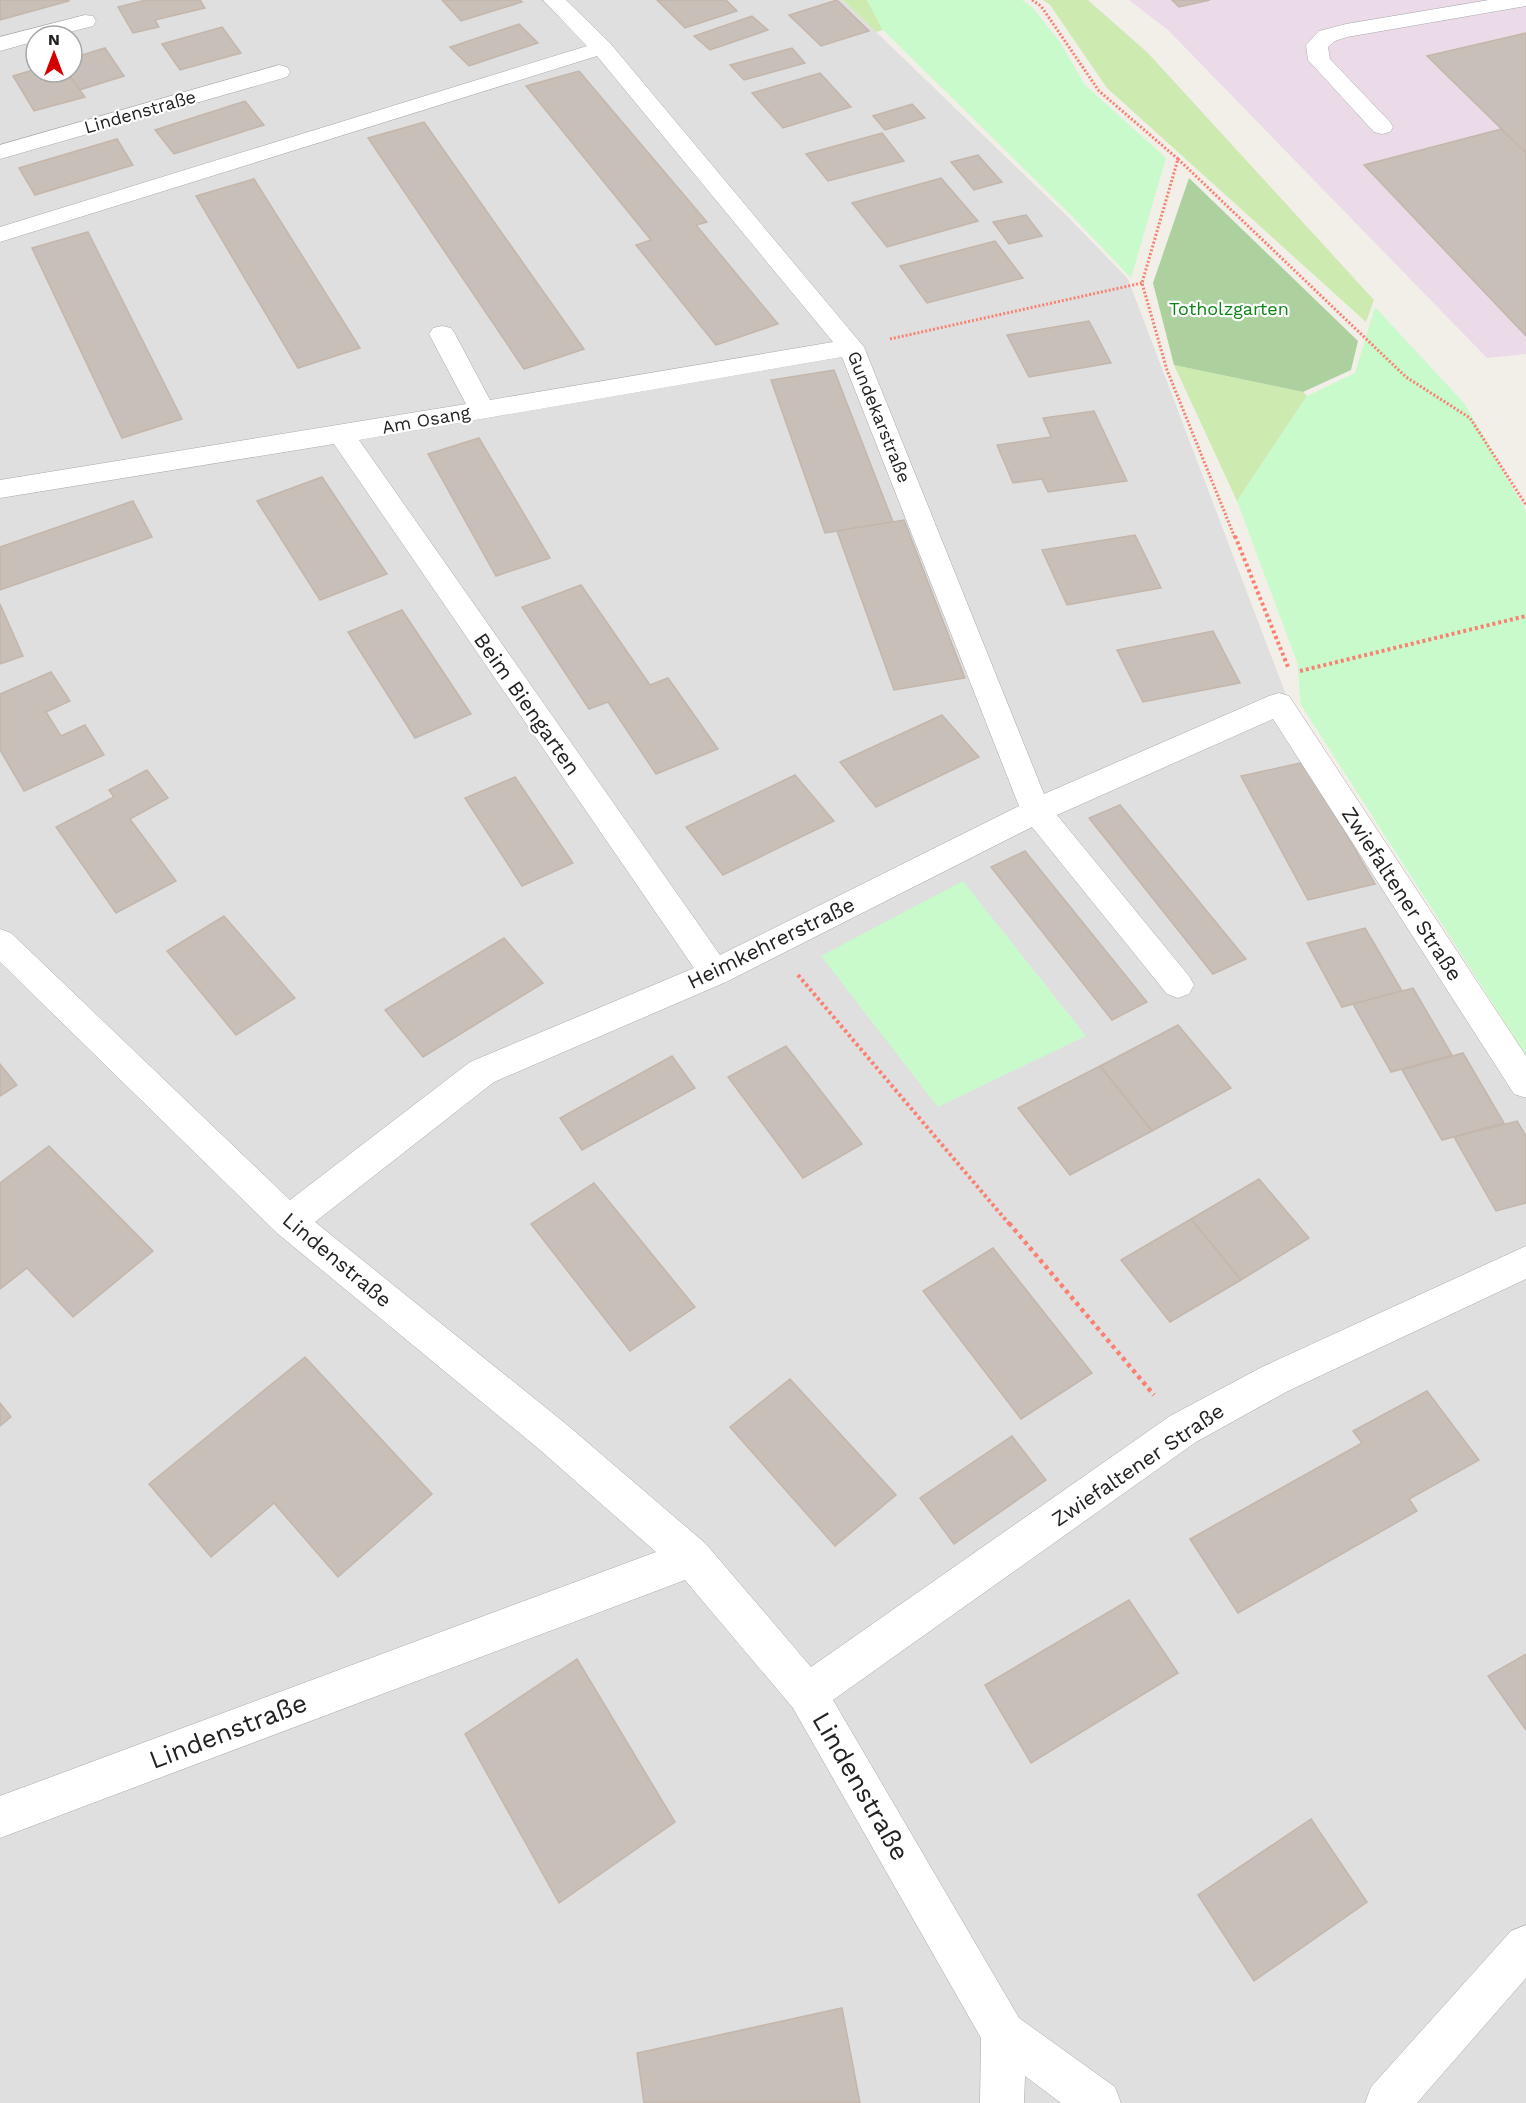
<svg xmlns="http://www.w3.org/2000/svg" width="1526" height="2103" viewBox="0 0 1526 2103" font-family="'Work Sans',sans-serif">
<rect width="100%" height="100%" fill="#f2efe9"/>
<path fill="#e0dfdf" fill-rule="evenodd" d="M0 0H843L1067 216 1128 279 1286 695 1526 1062V2103H0ZM36 36H72V72H36Z"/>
<path fill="#ebdbe8" d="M1129 0H1526V354L1487 358 1168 30Z"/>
<g fill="#cdebb0">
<path d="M843 0H867L883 30 876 32Z"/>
<path d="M1043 0H1088L1148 53 1374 300 1366 322 1107 88 1050 5Z"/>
<path d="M1174 365 1303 392 1307 396 1237 501Z"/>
</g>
<path fill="#add19e" d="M1189 178 1358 341 1351 370 1303 392 1174 365 1153 283Z"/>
<g fill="#c8facc">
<path d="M867 0H1022L1032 7 1060 42 1085 85 1166 158 1131 278 1072 216 883 30Z"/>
<path d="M1375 307 1464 403 1526 511V1055L1301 705 1297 662 1237 501 1307 396 1355 373Z"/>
<path d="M963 881 1086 1036 938 1107 821 956Z"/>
</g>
<g fill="#c7bfb8" stroke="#c4b6ab" stroke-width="1.5">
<path d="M0 0H69V1L0 20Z"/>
<path d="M146 0H200L205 8 155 20 159 27 133 33 118 7Z"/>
<path d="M442 0H520L522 2 461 21Z"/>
<path d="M657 0H726L737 11 685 28Z"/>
<path d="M837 0 869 31 821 46 789 15Z"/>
<path d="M1172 0H1210L1179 7Z"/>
<path d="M752 16 768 30 710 50 694 36Z"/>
<path d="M519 24 538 43 469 66 450 47Z"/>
<path d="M222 27 241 53 180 70 162 44Z"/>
<path d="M1526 33V153L1427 56Z"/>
<path d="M105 48 124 76 79 90 67 72H72V58Z"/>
<path d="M792 48 805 63 744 80 730 65Z"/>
<path d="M36 69V72H67L85 97 34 111 13 76Z"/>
<path d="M579 71 707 222 696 225 778 324 716 345 636 245 651 240 526 86Z"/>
<path d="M820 73 851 107 783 128 752 93Z"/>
<path d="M245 101 264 125 174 154 155 130Z"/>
<path d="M912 104 925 118 885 130 873 116Z"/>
<path d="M424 122 516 253 584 349 524 369 368 138Z"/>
<path d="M1501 129 1526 153V336L1364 165Z"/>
<path d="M882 133 904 161 828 181 806 154Z"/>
<path d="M117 139 133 165 35 195 19 168Z"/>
<path d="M978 155 1002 182 974 190 951 162Z"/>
<path d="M941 178 978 221 887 247 852 203Z"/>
<path d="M254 179 360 348 298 368 196 196Z"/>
<path d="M1026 215 1042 236 1009 244 993 222Z"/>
<path d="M88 232 182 419 122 438 32 248Z"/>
<path d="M995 241 1023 278 927 303 900 266Z"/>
<path d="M1089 321 1111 363 1029 377 1007 335Z"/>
<path d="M834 370 893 522 825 533 771 380Z"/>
<path d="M1094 411 1127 481 1048 492 1042 479 1013 483 997 445 1051 437 1043 418Z"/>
<path d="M479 438 550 558 496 576 428 454Z"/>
<path d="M322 477 387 574 320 600 257 501Z"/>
<path d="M133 501 152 537 0 590V547Z"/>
<path d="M904 520 965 678 894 690 837 531Z"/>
<path d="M1135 535 1161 588 1067 605 1042 550Z"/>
<path d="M581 585 650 685 668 678 718 749 656 774 608 702 589 709 522 607Z"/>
<path d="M0 604 23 656 0 664Z"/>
<path d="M402 610 471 714 415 738 348 632Z"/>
<path d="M1213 631 1240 683 1143 702 1117 650Z"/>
<path d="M51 672 70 701 46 712 61 736 85 725 104 755 24 791 0 750V694Z"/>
<path d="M942 715 979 757 876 807 840 762Z"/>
<path d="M1305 762 1375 884 1308 900 1241 776Z"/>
<path d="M147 770 168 798 130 819 176 881 116 913 56 827 114 797 109 790Z"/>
<path d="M795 775 834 821 723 875 686 827Z"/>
<path d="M515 777 573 863 522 886 465 798Z"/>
<path d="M1120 805 1246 959 1213 974 1089 818Z"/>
<path d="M1025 851 1147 1002 1112 1020 991 867Z"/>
<path d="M224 916 295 998 236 1035 167 951Z"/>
<path d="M1365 928 1402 991 1342 1007 1307 943Z"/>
<path d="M504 938 543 983 423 1057 385 1010Z"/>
<path d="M1413 988 1452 1055 1391 1072 1353 1004Z"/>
<path d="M1178 1025 1231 1088 1152 1131 1100 1066Z"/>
<path d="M786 1046 862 1144 803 1178 728 1077Z"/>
<path d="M1463 1053 1504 1123 1442 1140 1402 1070Z"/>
<path d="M672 1056 695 1088 582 1150 560 1118Z"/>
<path d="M0 1064 17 1085 0 1096Z"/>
<path d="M1100 1066 1152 1131 1070 1175 1018 1108Z"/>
<path d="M1517 1121 1526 1136V1203L1496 1211 1454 1137Z"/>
<path d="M49 1146 153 1251 73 1317 27 1268 0 1289V1183Z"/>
<path d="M1259 1179 1309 1238 1241 1280 1191 1219Z"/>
<path d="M594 1183 695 1307 630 1351 531 1224Z"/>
<path d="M1191 1219 1241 1280 1170 1322 1121 1260Z"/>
<path d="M993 1248 1092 1373 1021 1419 923 1291Z"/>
<path d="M305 1357 432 1494 338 1577 274 1503 211 1557 149 1484Z"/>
<path d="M790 1379 896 1495 835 1546 730 1427Z"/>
<path d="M1427 1391 1479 1460 1409 1499 1417 1511 1238 1613 1190 1539 1362 1443 1353 1431Z"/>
<path d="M0 1403 11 1417 0 1426Z"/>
<path d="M1012 1436 1046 1480 954 1544 920 1498Z"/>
<path d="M1129 1600 1178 1673 1031 1763 985 1685Z"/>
<path d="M1526 1654V1730L1488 1676Z"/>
<path d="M577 1659 675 1822 559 1903 465 1734Z"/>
<path d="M1311 1819 1367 1902 1254 1981 1198 1895Z"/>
<path d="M842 2008 860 2103H644L637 2053Z"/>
</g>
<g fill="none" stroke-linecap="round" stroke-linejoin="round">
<defs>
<g id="minor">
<path d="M543 0H566L610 43 864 347 1044 794 1269 696 1279 693 1289 696 1526 1056V1098L1514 1094 1273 719 1057 815 1189 976 1194 985 1189 994 1178 998 1167 994 1032 827 726 982 494 1082 315 1222 566 1424 706 1544 811 1667 1170 1416 1262 1367 1526 1246V1279L1288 1391 1196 1442 833 1700 1019 2018 1115 2087 1121 2103H1061L1025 2076 1024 2103H980L981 2038 793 1708 685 1580 0 1838V1796L656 1552 540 1450 277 1233 0 962V929L11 933 290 1200 470 1062 694 968 334 444 0 498V480L466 404 429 334 433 328 442 326 451 328 455 334 490 400 833 342 597 56 0 242V227L587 46ZM842 357 1019 806 720 955 359 440Z"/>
<path d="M1489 0H1526V6L1347 37 1335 41 1328 47 1330 59 1390 122 1393 127 1390 132 1382 134 1374 132 1308 60 1306 45 1319 31 1346 24Z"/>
<path d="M85 15 93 16 96 21 93 26 54 36H36V41L0 51V37Z"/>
<path d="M279 65 287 67 290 72 287 77 0 159V145Z"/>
<path d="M1526 1925V1978L1417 2103H1365L1371 2087 1511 1931Z"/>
</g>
</defs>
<use href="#minor" stroke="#a9a9a9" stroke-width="1"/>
<g stroke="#fa8072" stroke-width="3" stroke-dasharray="2 2" stroke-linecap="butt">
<path d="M1032 0 1041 6 1099 91 1178 159 1142 283 1167 370 1235 538"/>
<path d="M1178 159 1406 377 1470 418 1526 505"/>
<path d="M890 339 1142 283"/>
</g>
<g stroke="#fa8072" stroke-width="4" stroke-dasharray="3 3" stroke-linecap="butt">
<path d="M1235 536 1288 667"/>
<path d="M1300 671 1526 616"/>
<path d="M798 975 1010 1225"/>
</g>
<path stroke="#fa8072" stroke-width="4.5" stroke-dasharray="4 4" stroke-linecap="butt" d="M1009 1223 1154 1395"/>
<use href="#minor" fill="#fff" fill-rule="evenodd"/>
</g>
<g text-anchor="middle" stroke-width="4.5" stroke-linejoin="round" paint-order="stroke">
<g font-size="18" fill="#222" stroke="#fff">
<text transform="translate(140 112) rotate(-16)" y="6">Lindenstraße</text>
<text transform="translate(879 417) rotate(68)" y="6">Gundekarstraße</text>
<text transform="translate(426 420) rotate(-10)" y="6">Am Osang</text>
</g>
<g font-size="18" fill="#0c8416" stroke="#fff">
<text x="1229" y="315">Totholzgarten</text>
</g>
<g font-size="21" fill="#222" stroke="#fff">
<text transform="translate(527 704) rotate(55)" y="7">Beim Biengarten</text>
<text transform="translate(1402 894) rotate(57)" y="7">Zwiefaltener Straße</text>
<text transform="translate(771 943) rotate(-26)" y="7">Heimkehrerstraße</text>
<text transform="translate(337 1260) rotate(40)" y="7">Lindenstraße</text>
<text transform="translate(1138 1465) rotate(-34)" y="7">Zwiefaltener Straße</text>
</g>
<g font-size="26" fill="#222" stroke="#fff">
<text transform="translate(228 1731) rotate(-21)" y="9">Lindenstraße</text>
<text transform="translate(861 1786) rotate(60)" y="9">Lindenstraße</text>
</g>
</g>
<g transform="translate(54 54)"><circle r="28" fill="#ffffff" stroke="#a7a7a7" stroke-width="1.5"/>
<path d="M0-4.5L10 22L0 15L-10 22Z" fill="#d40000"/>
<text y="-9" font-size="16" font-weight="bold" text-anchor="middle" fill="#222222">N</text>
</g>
</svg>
